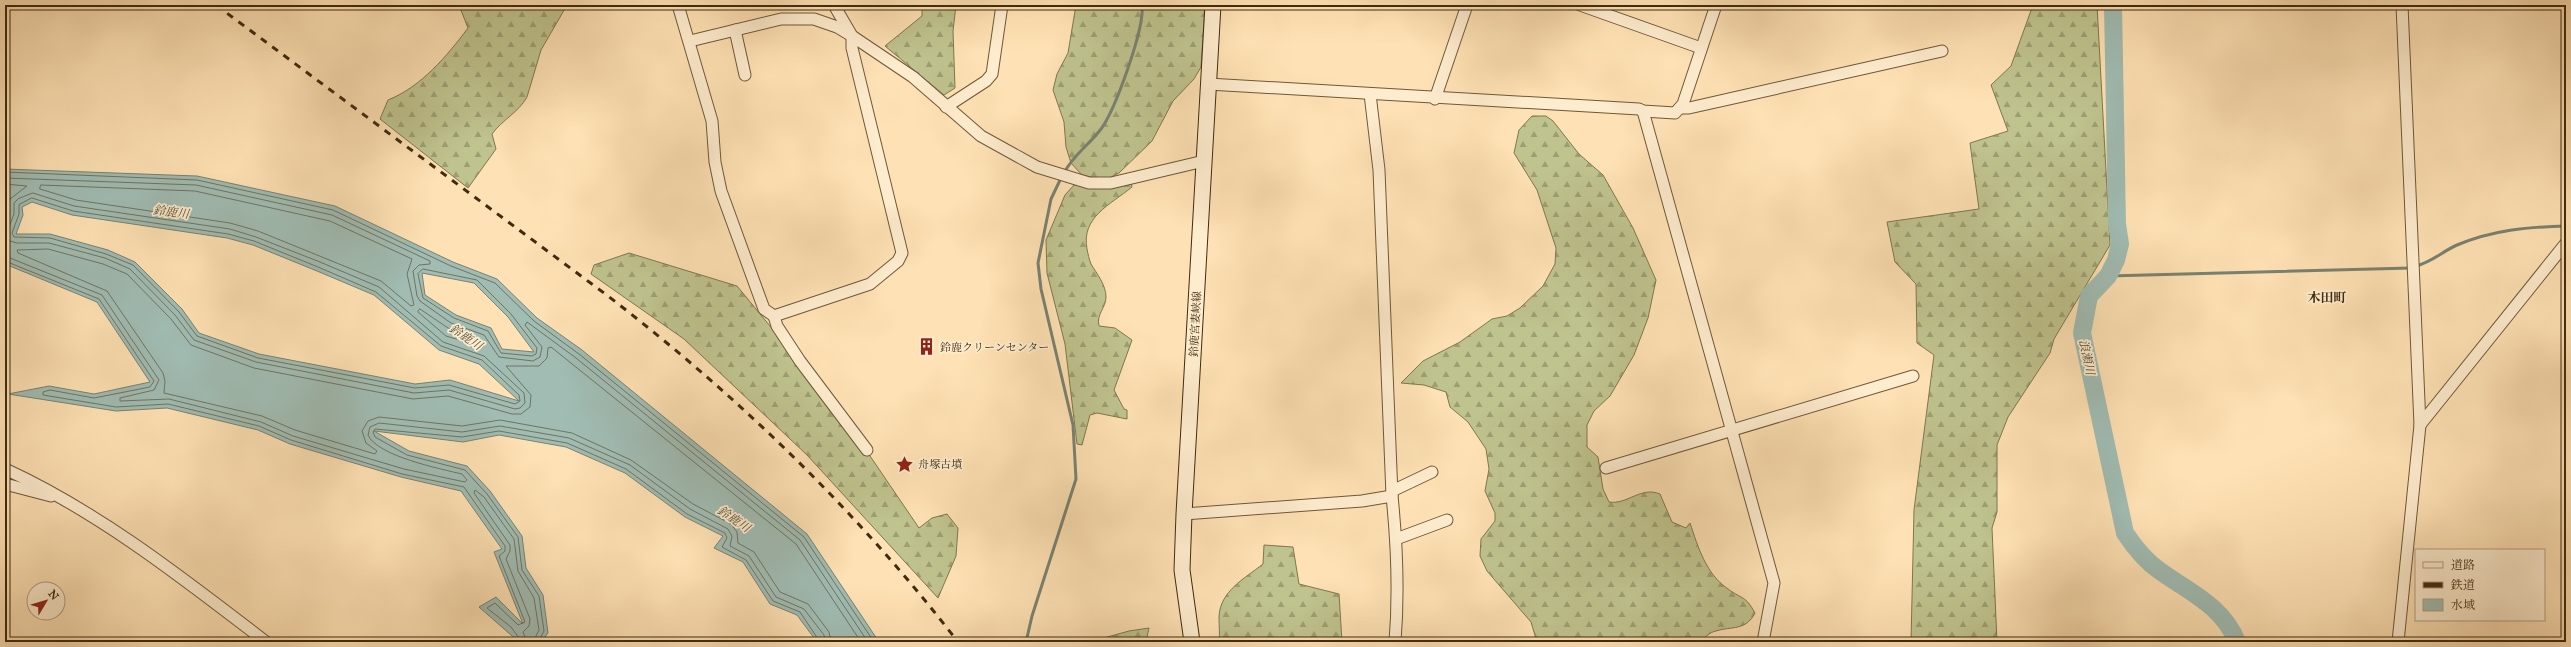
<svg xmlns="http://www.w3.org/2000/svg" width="2571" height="647" viewBox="0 0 2571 647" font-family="'IM FELL Great Primer','Noto Serif JP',serif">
<defs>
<pattern id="forest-firs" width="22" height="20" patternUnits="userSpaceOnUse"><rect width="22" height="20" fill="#bfc38e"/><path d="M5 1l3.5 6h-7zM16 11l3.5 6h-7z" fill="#9d9f72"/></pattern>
</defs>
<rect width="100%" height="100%" fill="#fee1b4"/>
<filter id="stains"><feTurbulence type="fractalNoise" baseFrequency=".005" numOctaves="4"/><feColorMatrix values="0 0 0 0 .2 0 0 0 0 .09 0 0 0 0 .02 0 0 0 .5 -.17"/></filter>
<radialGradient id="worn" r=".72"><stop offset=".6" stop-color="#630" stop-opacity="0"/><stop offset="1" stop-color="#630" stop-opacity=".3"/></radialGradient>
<g fill="url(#forest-firs)" stroke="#7f774e">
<path d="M459 5H567L541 50 527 97C519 112 502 120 492 134L496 149 468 188 380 119 388 100C421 87 447 56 468 28Z"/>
<path d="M922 5H956L953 31 955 88 944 95 885 46 922 16Z"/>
<path d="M1076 5H1205L1201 67 1194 79 1173 101 1152 141 1119 173 1105 180 1082 175 1071 163 1066 147 1064 122 1053 90 1057 74 1068 53Z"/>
<path d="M2033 5H2097L2110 245 2054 339 2050 353 2008 417 1997 445V512L1992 528 1997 642H1911L1914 510 1934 355 1917 343 1916 284 1895 262 1887 222 1979 209 1970 143 2008 131 1991 85 2011 66Z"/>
<path d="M1532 116H1546L1553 121 1579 154 1603 175 1633 228 1656 280 1648 318 1634 355 1610 396 1594 411 1587 425V447L1598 457 1603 489 1609 502C1627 505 1641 486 1660 494L1672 522 1686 528 1690 523C1698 547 1706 574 1728 589 1743 600 1745 595 1755 613 1746 631 1732 626 1716 631 1710 632 1704 638 1700 642H1537L1531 622 1487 571 1480 556 1481 539 1495 521V513L1485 491 1489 469 1486 449 1468 422 1450 407 1446 392 1424 385 1401 383 1423 361 1460 342 1492 319 1507 316 1520 308 1543 286 1555 264 1556 248 1537 190 1514 153 1519 130Z"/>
<path d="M1131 181 1132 187C1110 205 1081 217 1087 249 1088 254 1089 259 1091 264 1097 274 1106 285 1106 297 1106 308 1096 314 1099 326L1115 328 1132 340 1114 390 1124 409 1127 410V419L1097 413 1090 415 1082 445 1077 444 1065 344 1047 273 1046 240 1065 195 1074 185H1113Z"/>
<path d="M629 253 737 286 836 406 919 528 932 518 947 514 958 528 956 556 938 598 807 455 684 339 591 274 594 265Z"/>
<path d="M1264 545 1293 547 1299 584 1339 594 1342 642H1219C1220 634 1219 625 1219 617 1220 591 1244 579 1263 564Z"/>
<path d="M1149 628 1146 642H1089L1129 631Z"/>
</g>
<path fill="#a0bcb3" stroke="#798271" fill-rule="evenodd" d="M5 169 197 176 335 206 453 262 497 279 537 318 582 350 807 534 879 642H817L797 615 770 604 743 562 714 548 723 536 685 517 625 473 566 447 499 435 463 442 374 431 409 451 467 466 490 491 522 536 526 568 543 595 548 633 541 642H519L479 607 496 597 523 624 494 552 502 549 461 491 401 477 290 444 258 430 167 408 116 411 8 394 49 386 94 394 150 382 97 302 5 264ZM32 202 72 215 227 238 253 245 317 271 374 295 439 350 479 364 519 401 450 380 415 384 259 354 199 333 182 309 135 262 108 250 50 234H16L23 215 22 207ZM422 273 474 283 508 317 534 352 502 349 491 328 456 315 425 295Z"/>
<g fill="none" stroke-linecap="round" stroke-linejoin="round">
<g stroke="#707460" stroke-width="1">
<path d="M5 172 197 180 333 210 451 266 495 283 534 321 579 354 804 537 874 642"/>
<path d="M5 178 196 185 332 215 430 261V264L419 265 413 271 417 296 420 301 451 323 484 335 499 357 533 361 540 357 542 347 525 325 527 322 576 358 800 540 868 642"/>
<path d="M5 184 27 186 10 199 5 220"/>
<path d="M41 185 195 191 330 221 412 259 407 274 414 305 411 306 381 281 258 231 230 223 76 200 40 189Z"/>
<path d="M33 193 74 206 230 229 256 237 320 262 379 287 443 342 484 356 524 393 525 403 520 408 515 409 449 390 414 393 256 362 194 340 175 315 130 269 105 258 49 243H17L10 241 7 232 14 214V203L18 199Z"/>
<path d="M32 198 73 211 228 234 254 241 318 267 376 292 441 346 482 360 519 395 520 401 515 404 449 385 415 388 258 358 197 336 179 312 133 265 106 254 50 238 14 237 12 233 19 214V205Z"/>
<path d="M5 256 102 295 159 380 154 390 120 398V401L169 399 261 422 293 436 404 469 465 482 467 480 462 474C441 469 377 456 368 435L370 427 379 423 462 432 500 426 569 438 630 465 690 509 728 529 732 536 730 546 749 556 776 597 804 609 824 635 825 642"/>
<path d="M5 261 99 299 154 381 150 387 94 398 50 390 43 392V395L116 407 168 404 259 426 291 440 402 474 464 487 505 546V551L499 556 525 622 518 625 495 603 487 608 511 627 522 642"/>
<path d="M423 269 477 280 511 314 537 348 536 354 532 356 501 353 488 331 454 318 423 298 418 274Z"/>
<path d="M420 309 448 328 480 340 483 347 446 336 418 312Z"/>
<path d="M527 642 523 632 529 626 530 619 506 559 510 551V545L474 493 475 490 484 497 514 539 518 571 534 598 539 630 533 642"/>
<path d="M538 642 544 631 539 596 522 570 518 537 487 494 465 470 407 455 375 437 373 432 375 429 462 437 499 431 567 443 626 469 687 514 725 533 727 538 722 547 746 560 773 601 800 612 820 642"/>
<path d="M831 642 829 632 808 604 780 592 754 552 738 543 737 532 731 524 693 504 631 460 572 433 500 420 462 426 379 417 368 421 362 431 366 443 377 451 375 454 295 430 262 416 164 393 165 381 163 373 107 291 18 253 17 250 48 249 103 264 127 274 171 319 191 345 254 368 413 399 448 396 512 414H521L530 407 531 395 506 366H539L547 358 548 348 551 347 796 544 861 642"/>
</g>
<g stroke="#798271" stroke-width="3">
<path d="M1064 173C1073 155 1089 145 1101 129 1115 110 1145 28 1142 5"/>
<path d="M2416 266C2432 262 2443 251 2457 245 2493 230 2527 227 2566 226"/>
<path d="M2108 276 2411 268"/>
<path d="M1026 642 1032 616 1076 479 1073 425 1041 289 1038 263 1051 199 1061 178"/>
</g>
<path stroke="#a0bcb3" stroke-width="18" d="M2113 5 2117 224 2120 244 2116 260 2108 276 2089 296 2082 333 2125 533C2135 548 2145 561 2160 571 2189 592 2223 606 2237 642"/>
<defs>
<g id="minor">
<path d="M678 5 712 121 715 162 721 191 764 309 774 316 870 284 898 261 902 253 852 48V36L834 5"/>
<path d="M1580 5 1701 48"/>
<path d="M735 30 745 75"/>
<path d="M690 41 781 19H814L837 27 852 36 913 77 981 136 1037 167 1089 183H1111L1204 161"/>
<path d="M1208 84 1639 109 1643 111 1675 113 1683 104 1716 5"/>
<path d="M1370 94 1379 170 1392 496C1397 545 1399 593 1395 642"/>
<path d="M1435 99 1467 5"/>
<path d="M946 107 986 81 992 74 1002 5"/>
<path d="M1680 108H1689L1942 51"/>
<path d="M1643 111 1774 583 1763 642"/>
<path d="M774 316 777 326 800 361 867 450"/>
<path d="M2420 425 2566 243"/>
<path d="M1606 468 1913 376"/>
<path d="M5 469C99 512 184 579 266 642"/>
<path d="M5 484 51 496"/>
<path d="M1392 491 1432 472"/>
<path d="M1184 514 1362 501 1392 496"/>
<path d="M1396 539 1447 520"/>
<path d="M2398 642 2420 425 2402 5"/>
</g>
<path id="secondary" d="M1192 642 1182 570 1184 514 1213 5"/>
</defs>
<use href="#minor" stroke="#6f5838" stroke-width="13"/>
<use href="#secondary" stroke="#3f2b0e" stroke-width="17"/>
<use href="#minor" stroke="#feecce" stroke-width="11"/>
<use href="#secondary" stroke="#feecce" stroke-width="15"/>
<path stroke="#3f2b0e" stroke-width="3" stroke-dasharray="7 7" stroke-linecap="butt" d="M216 5 608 296C739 397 857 511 958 642"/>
</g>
<defs>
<symbol id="building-bare" viewBox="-9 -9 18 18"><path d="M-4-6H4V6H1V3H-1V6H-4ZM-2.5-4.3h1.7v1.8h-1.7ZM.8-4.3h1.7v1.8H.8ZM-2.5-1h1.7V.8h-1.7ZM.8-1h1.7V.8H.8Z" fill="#8f2418" stroke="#feecce" stroke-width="2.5" paint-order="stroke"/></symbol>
<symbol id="sight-bare" viewBox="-9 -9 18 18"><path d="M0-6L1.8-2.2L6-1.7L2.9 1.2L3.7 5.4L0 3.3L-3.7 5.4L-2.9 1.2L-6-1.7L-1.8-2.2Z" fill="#8f2418" stroke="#feecce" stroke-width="2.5" paint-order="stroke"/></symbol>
</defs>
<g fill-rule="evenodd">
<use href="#building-bare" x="914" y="334" width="25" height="25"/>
<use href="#sight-bare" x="892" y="452" width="25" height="25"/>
</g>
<g text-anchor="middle" stroke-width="3.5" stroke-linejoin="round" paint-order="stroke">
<g font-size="11" fill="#3f2b0e" stroke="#feecce">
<text transform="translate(1195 324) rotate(-87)" y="4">鈴鹿宮妻峡線</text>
</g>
<g font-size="11" fill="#3f2b0e" stroke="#feecce" text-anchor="start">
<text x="940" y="351">鈴鹿クリーンセンター</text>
<text x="918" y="468">舟塚古墳</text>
</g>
<g font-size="12" font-style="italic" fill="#574f37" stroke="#feecce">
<text transform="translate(171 212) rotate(7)" y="4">鈴鹿川</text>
<text transform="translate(466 337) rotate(34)" y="4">鈴鹿川</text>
<text transform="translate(2087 357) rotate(78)" y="4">浪瀬川</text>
<text transform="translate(734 519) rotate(34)" y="4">鈴鹿川</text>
</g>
<g font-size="13" font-weight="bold" fill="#3f2b0e" stroke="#feecce">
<text x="2327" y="302">木田町</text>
</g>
</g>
<rect width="2571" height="647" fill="none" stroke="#fee1b4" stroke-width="20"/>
<rect x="6" y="6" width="2559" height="635" fill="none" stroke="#3f2b0e" stroke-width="2"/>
<rect x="10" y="10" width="2551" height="627" fill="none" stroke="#3f2b0e"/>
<rect x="2415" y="549" width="130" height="72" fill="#feecce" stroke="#b29f81"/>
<rect x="2423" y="562" width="20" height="6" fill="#feecce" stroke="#b29f81"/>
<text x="2451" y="569" font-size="12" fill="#3f2b0e">道路</text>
<rect x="2423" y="582" width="20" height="6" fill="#3f2b0e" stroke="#b29f81"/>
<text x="2451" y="589" font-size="12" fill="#3f2b0e">鉄道</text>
<rect x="2423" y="599" width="20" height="12" fill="#a0bcb3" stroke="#b29f81"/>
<text x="2451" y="609" font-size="12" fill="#3f2b0e">水域</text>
<g transform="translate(46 601) rotate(52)"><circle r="19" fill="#feecce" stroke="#b29f81"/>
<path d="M0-3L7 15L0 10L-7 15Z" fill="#8f2418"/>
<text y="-6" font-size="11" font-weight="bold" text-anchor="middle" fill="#3f2b0e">N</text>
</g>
<rect width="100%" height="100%" filter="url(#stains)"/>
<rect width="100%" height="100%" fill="url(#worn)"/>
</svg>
